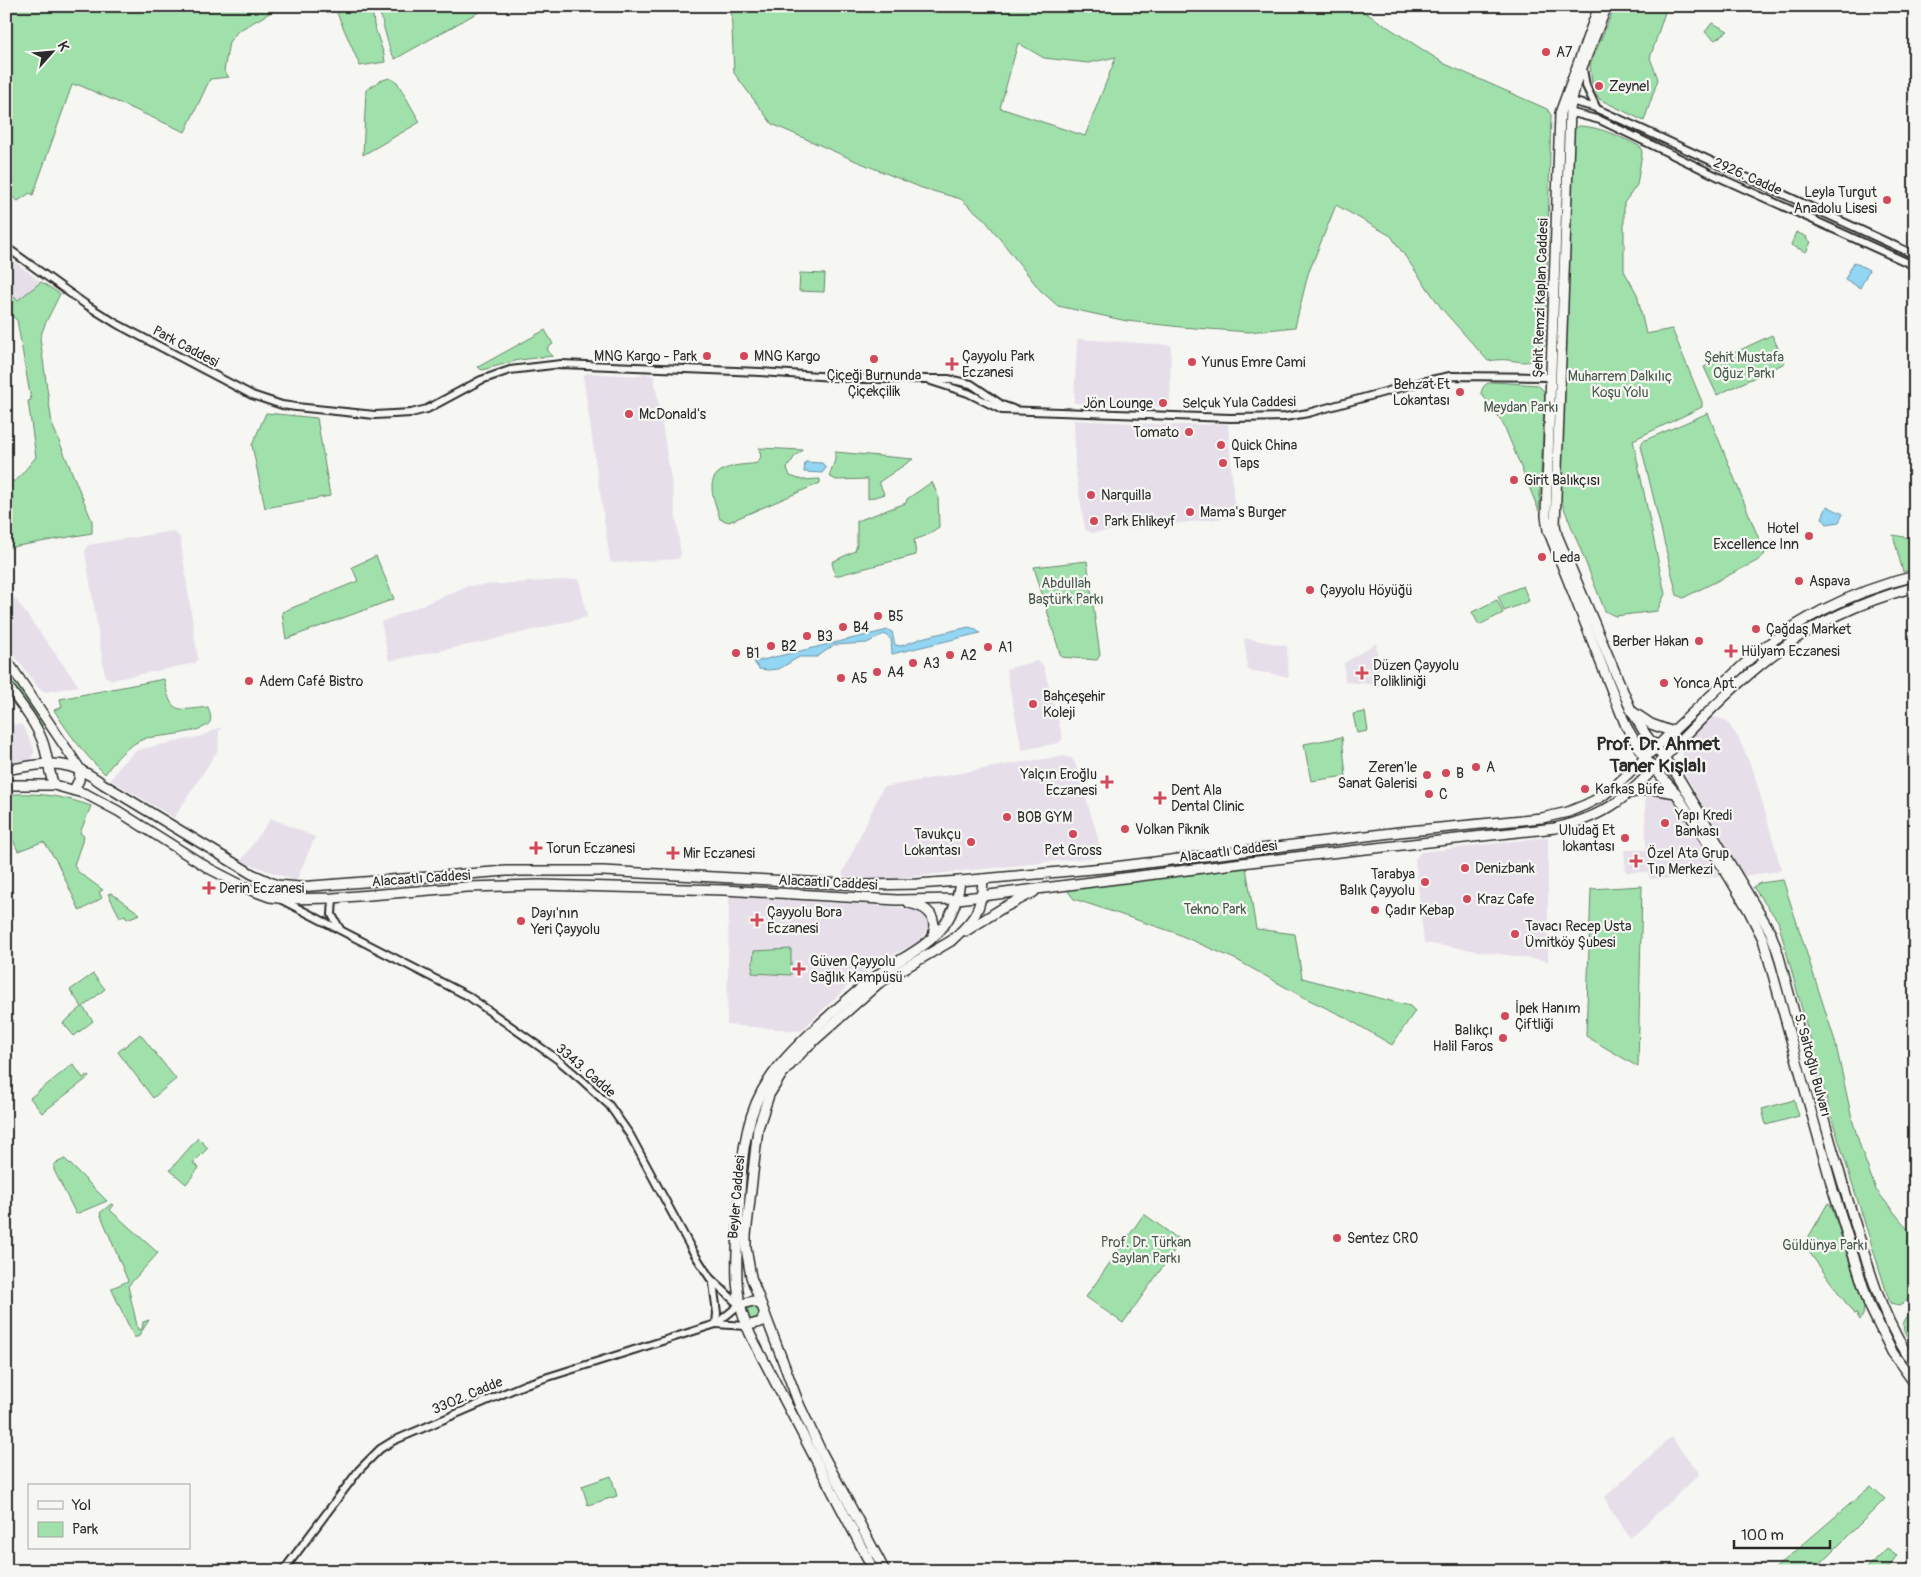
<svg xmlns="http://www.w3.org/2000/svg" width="1921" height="1577" viewBox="0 0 1921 1577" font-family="Pangolin,sans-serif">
<rect width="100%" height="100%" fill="#f6f6f2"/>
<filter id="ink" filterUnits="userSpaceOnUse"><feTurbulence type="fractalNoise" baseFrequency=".02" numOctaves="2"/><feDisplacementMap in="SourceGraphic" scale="10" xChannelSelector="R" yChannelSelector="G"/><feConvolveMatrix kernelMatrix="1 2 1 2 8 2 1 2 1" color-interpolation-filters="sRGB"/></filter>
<g filter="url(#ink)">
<g fill="#e6dfea">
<path d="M6 255 41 282 18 301 6 292Z"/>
<path d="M1077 339 1171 345 1170 407 1074 403Z"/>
<path d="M587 373 640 376 643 373 654 376 671 479 681 555 678 559 613 563 610 561 583 376Z"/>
<path d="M1074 420 1173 425 1228 424 1235 517 1091 533 1085 529 1075 467Z"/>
<path d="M172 531 180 537 198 659 195 663 112 680 105 676 85 551 88 545Z"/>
<path d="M579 579 587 617 483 642 389 661 381 622 468 586Z"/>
<path d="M8 589 79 686 46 692 38 688 6 644V592Z"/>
<path d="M1244 638 1287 646 1289 677 1248 670Z"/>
<path d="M1376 643 1381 685 1345 682 1344 663Z"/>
<path d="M1037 661 1043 665 1063 738 1059 743 1022 750 1006 669Z"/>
<path d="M1710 716 1726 720 1739 739 1754 773 1781 868 1780 871 1744 876 1683 771 1681 760 1685 744Z"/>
<path d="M6 724 22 725 34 748V753L30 759V762L20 764 19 761 6 764Z"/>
<path d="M218 728H222L219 731 218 750 174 818 111 780 121 764 137 750 202 736Z"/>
<path d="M1064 756 1071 758 1075 763 1097 834 1101 854 1096 857 880 880 846 877 842 874 883 787 1010 764Z"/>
<path d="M1645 795H1667L1675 800 1720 877 1650 879 1647 872H1626L1624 850H1646Z"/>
<path d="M271 818 315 837 296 881 241 861Z"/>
<path d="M1548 837V961L1424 943 1415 859 1421 852Z"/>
<path d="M729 896 899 907 920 912 928 919 929 928 918 943 890 956 852 982 801 1031 727 1025Z"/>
<path d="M1671 1437 1700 1474 1630 1538 1609 1508 1605 1497Z"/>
</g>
<g fill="#a0e1ab" stroke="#66866b" fill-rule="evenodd">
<path d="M8 6H282L238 31 229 42 224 71 229 77 210 79 185 132 79 85H72L33 195 30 193 18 201 6 193V7Z"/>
<path d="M334 6H372L374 25 384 55 385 62 360 66Z"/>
<path d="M378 6H494L475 14 395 59 390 50Z"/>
<path d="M731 6H1355L1445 64 1547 109 1551 115 1545 345C1535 365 1529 363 1508 360 1502 359 1494 360 1488 361L1442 309 1391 236 1336 205 1308 274 1295 327 1249 332 1181 327 1127 321 1058 306 1040 290 985 220 961 199 922 188 856 161 772 124 734 73ZM1018 43 1044 58 1088 63 1116 57 1085 136 1000 108Z"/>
<path d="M1615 6H1667L1650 58 1658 79 1644 121 1599 99 1592 84 1590 65Z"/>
<path d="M1712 23 1728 31 1715 40 1705 32Z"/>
<path d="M389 78 397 82 420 122 363 155 366 90 380 81Z"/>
<path d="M1579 126C1599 126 1623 138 1641 147L1642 153 1637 185 1624 203V271L1637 294 1646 334 1672 329 1702 402V407L1633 440 1665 594 1657 611 1615 616 1605 611 1560 498 1572 141 1574 130Z"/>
<path d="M1796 232 1807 237 1806 239 1811 242 1806 252 1791 245Z"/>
<path d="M800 273 825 274 824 292 799 291Z"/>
<path d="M41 282 60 294 45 324 40 338 52 424 92 521V533L6 548V481H16L36 457 28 401 31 400 17 320 6 311V292L18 300Z"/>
<path d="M545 330 553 344 547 348 550 354 553 356 519 360 482 370 478 367Z"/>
<path d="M1772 335 1785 363 1717 395 1704 367Z"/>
<path d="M1494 382 1538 385 1543 390 1545 396 1539 511 1505 428 1499 417 1481 393C1483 385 1486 383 1494 382Z"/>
<path d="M266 413 317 418 330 496 265 508 252 445Z"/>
<path d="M1708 413 1765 554 1757 561 1683 598 1677 595 1641 446 1643 441Z"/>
<path d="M759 448 803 450 795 456 787 468 790 476 802 480 820 479V483L729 522 720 519C713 495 701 474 734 466 742 464 750 465 757 463L761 457Z"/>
<path d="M835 452 913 459 879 482 884 494 868 499V479L836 480 829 476 835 460Z"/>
<path d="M932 482 938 496 939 527 925 536 914 540 916 555 835 576 832 562 855 551 857 544V521L906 503 907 499Z"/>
<path d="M1893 535 1915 539V569L1903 572Z"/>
<path d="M376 556 394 599 286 639 282 612 358 581 352 567Z"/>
<path d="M1087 561 1100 655 1097 660 1061 657 1034 567Z"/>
<path d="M1523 586 1529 601 1504 611 1498 596Z"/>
<path d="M1497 600 1503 613 1479 625 1472 612Z"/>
<path d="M6 669 44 724 42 726 6 674Z"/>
<path d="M164 679C171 714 175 711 208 707 209 711 212 718 210 722 205 733 158 736 146 738 127 745 116 758 105 774 85 755 69 734 54 710L62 707 60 699Z"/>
<path d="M1365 712 1368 731 1357 733 1353 714Z"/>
<path d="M1342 737 1346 776 1311 781 1304 744Z"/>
<path d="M16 794C42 793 66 797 91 806L80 833 84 836 74 865 77 871 103 890 99 892 102 898 80 911 57 862 45 843 42 842 18 851 6 824V796Z"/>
<path d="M1246 867 1256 929 1295 934 1302 978 1410 1006 1415 1011 1392 1045 1343 1016 1303 997 1237 960 1173 932 1074 899 1067 890Z"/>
<path d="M1783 880 1835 1041 1852 1119 1862 1152 1876 1190 1915 1238V1296L1899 1305 1890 1303 1832 1119 1778 921 1753 887 1760 883Z"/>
<path d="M1642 886 1638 1067 1586 1036 1591 889Z"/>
<path d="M111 893 140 914 127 919 125 915 120 917 108 894Z"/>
<path d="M791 949V975L752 973 754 951Z"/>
<path d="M93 974 105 989 83 1007 93 1021 74 1036 63 1023 82 1007 70 990Z"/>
<path d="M140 1034 176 1079 153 1098 118 1052Z"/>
<path d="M73 1064 83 1078 88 1075 89 1077 42 1113 30 1098Z"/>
<path d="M1794 1100 1799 1116 1766 1125 1762 1109Z"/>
<path d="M198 1138 208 1148 193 1163 199 1168 186 1184 170 1170Z"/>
<path d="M65 1159 107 1201 76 1214 54 1170V1164Z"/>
<path d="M1828 1203 1831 1205 1864 1307 1863 1315 1860 1320 1856 1313 1854 1314 1804 1245Z"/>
<path d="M111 1204 114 1205 110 1210 158 1253 128 1286 138 1330 142 1329 143 1322 149 1320 138 1337H134L112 1290V1288L128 1281 100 1213Z"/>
<path d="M1144 1214 1181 1241 1123 1323 1086 1297Z"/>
<circle cx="753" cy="1313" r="7"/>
<path d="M1915 1312V1350L1904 1331 1903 1324 1906 1318Z"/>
<path d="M611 1476 617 1496 588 1505 582 1486Z"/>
<path d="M1871 1486 1885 1499 1813 1571H1772Z"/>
<path d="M1887 1548 1897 1555 1886 1571H1864Z"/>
</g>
<g fill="#92d6f3" stroke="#6992a3">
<path d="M1854 262 1869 270 1860 288 1845 279Z"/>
<path d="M805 462 822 463 826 468 822 473 804 472Z"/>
<path d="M1827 506 1843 514 1839 522 1827 524 1822 518Z"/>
<path d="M969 627 975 629 980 633 892 654 891 639 884 634 867 643 834 645 817 657H799L779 669 768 670 759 669 754 662 888 630 892 632 895 645 901 646 925 637Z"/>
</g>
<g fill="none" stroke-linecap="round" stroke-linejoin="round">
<defs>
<g id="minor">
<path d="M1583 69 1586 86 1597 109"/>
<path d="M1571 101 1593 107 1646 131 1915 255"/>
<path d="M1569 112 1600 120 1725 180 1915 266"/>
<path d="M6 247 85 304 117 324 252 395 282 405 296 407 375 415 411 413 427 409 481 380 510 370 561 364 760 372 863 379H948L971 384 1002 405 1013 409"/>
<path d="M931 381 968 393 1002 410 1230 418 1285 417 1308 413 1421 382 1450 376 1551 377"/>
<path d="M333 898 332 915 340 929"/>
<path d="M282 900 468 996 557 1059 583 1081 609 1105 630 1135 692 1250 710 1278 739 1305 716 1324 526 1384 393 1441 380 1449 359 1470 283 1571"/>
<path d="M713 1283 717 1313 716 1324"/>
<path d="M716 1324 746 1326"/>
</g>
<g id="major">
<path d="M1599 6 1560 113 1546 516 1548 530 1626 726 1645 758 1676 793 1729 877 1749 911 1763 939 1833 1190 1869 1305 1892 1352 1915 1384"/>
<path d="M1607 6 1576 82 1570 109 1555 525 1557 535 1631 710 1646 735 1677 775 1770 931 1778 953C1802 1042 1826 1131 1854 1220 1870 1271 1883 1322 1915 1366"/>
<path d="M6 659 80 769"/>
<path d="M6 684C19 702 34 720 42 740 48 755 48 771 54 785"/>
<path d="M1633 712 1651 724 1673 732"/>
<path d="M6 770C48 763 67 757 103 784L252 874 277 885 299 887 506 871H603L864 885 917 884 960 881 1114 867 1399 832 1542 818 1568 812 1585 805 1601 797 1614 787 1742 666C1790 622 1852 591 1915 576"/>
<path d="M6 785H54L86 794 118 811 210 869 251 890 270 897 286 899 333 898 467 887 539 885 724 890 897 900 958 899 1250 862 1555 828C1622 813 1638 783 1683 738 1707 713 1733 687 1760 665 1804 628 1859 602 1915 587"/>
<path d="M74 790 79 780 80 769"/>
<path d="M1630 793 1651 789 1676 793"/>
<path d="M909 903C930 908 937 916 933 937"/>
<path d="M966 931 1001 909 1034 892"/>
<path d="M739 1305 753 1301 761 1305"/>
<path d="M746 1326 761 1322 764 1315"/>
<path d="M874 1571 751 1336C731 1296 737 1256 739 1213 741 1173 742 1127 762 1091 777 1064 799 1044 821 1023 842 1004 863 985 886 969 904 957 926 947 941 929 953 915 958 899 960 881"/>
<path d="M885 1571 820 1449 799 1404 751 1277 746 1248V1235L758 1128 769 1095 782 1074 806 1048 879 983 951 941C974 920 982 911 983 879"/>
</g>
</defs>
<use href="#minor" stroke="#2b2b2b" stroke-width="10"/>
<use href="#major" stroke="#2b2b2b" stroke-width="12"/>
<use href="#minor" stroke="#f6f6f2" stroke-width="6"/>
<use href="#major" stroke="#f6f6f2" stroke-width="9"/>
</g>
</g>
<g fill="#d1495b" stroke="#f6f6f2" stroke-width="2">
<circle cx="1546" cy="52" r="5"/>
<circle cx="1599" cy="86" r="5"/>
<circle cx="1887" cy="200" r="5"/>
<circle cx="707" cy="356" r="5"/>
<circle cx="744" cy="356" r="5"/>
<circle cx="874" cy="359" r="5"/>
<circle cx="1192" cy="362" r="5"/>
<path d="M949.5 356.5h5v5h5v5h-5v5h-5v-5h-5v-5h5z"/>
<circle cx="1460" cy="392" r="5"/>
<circle cx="1163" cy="403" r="5"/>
<circle cx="629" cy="414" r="5"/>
<circle cx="1189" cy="432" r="5"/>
<circle cx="1221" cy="445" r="5"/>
<circle cx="1223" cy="463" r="5"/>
<circle cx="1514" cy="480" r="5"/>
<circle cx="1091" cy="495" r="5"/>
<circle cx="1190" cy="512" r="5"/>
<circle cx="1094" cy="521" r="5"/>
<circle cx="1809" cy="536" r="5"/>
<circle cx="1542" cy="557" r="5"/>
<circle cx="1799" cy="581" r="5"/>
<circle cx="1310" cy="590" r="5"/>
<circle cx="878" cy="616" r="5"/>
<circle cx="843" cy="627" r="5"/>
<circle cx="1756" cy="629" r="5"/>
<circle cx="807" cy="636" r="5"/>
<circle cx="1699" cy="641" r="5"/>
<circle cx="771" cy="646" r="5"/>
<circle cx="988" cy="647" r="5"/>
<path d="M1728.5 643.5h5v5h5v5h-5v5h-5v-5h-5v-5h5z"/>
<circle cx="736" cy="653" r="5"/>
<circle cx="950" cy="655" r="5"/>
<circle cx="913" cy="663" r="5"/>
<circle cx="877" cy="672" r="5"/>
<path d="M1359.5 665.5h5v5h5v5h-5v5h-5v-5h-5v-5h5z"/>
<circle cx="841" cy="678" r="5"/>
<circle cx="249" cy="681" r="5"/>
<circle cx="1664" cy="683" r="5"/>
<circle cx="1033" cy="704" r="5"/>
<circle cx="1476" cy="767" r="5"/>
<circle cx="1446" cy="773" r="5"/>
<circle cx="1427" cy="775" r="5"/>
<path d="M1104.5 774.5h5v5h5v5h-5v5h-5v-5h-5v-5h5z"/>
<circle cx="1585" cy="789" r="5"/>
<circle cx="1429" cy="794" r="5"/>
<path d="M1157.5 790.5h5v5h5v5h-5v5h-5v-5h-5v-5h5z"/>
<circle cx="1007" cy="817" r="5"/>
<circle cx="1665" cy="823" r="5"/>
<circle cx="1125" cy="829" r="5"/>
<circle cx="1073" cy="834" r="5"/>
<circle cx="1625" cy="838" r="5"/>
<circle cx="971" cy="842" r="5"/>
<path d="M533.5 840.5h5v5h5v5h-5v5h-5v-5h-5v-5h5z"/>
<path d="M670.5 845.5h5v5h5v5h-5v5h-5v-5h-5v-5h5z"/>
<path d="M1633.5 853.5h5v5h5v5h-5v5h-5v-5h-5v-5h5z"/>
<circle cx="1465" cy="868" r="5"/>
<circle cx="1425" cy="882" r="5"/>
<path d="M206.5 880.5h5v5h5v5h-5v5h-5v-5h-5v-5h5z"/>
<circle cx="1467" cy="899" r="5"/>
<circle cx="1375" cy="910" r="5"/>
<path d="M754.5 912.5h5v5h5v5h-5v5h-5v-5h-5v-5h5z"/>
<circle cx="521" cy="921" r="5"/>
<circle cx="1515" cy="934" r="5"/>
<path d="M796.5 961.5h5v5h5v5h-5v5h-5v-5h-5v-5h5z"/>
<circle cx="1505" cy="1016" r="5"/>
<circle cx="1503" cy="1038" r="5"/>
<circle cx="1337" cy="1238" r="5"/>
</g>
<g text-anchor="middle" stroke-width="4.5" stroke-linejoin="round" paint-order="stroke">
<g font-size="14" fill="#2b2b2b" stroke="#f6f6f2" text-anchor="start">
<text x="1556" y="57">A7</text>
<text x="1609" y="91">Zeynel</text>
<text x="1877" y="197" text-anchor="end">Leyla Turgut<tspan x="1877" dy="16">Anadolu Lisesi</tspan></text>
<text x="697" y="361" text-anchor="end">MNG Kargo - Park</text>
<text x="754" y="361">MNG Kargo</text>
<text x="962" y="361">Çayyolu Park<tspan x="962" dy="16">Eczanesi</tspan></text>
<text x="1202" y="367">Yunus Emre Cami</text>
<text x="874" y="380" text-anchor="middle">Çiçeği Burnunda<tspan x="874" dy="16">Çiçekçilik</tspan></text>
<text x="1450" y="389" text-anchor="end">Behzat Et<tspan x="1450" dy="16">Lokantası</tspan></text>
<text x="1153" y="408" text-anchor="end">Jön Lounge</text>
<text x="639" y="419">McDonald's</text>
<text x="1179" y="437" text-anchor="end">Tomato</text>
<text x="1231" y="450">Quick China</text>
<text x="1233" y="468">Taps</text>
<text x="1524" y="485">Girit Balıkçısı</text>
<text x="1101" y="500">Narquilla</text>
<text x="1200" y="517">Mama's Burger</text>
<text x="1104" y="526">Park Ehlikeyf</text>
<text x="1799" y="533" text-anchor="end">Hotel<tspan x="1799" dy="16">Excellence Inn</tspan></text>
<text x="1552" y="562">Leda</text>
<text x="1809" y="586">Aspava</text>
<text x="1320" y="595">Çayyolu Höyüğü</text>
<text x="888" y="621">B5</text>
<text x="853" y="632">B4</text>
<text x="1766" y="634">Çağdaş Market</text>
<text x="817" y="641">B3</text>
<text x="1689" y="646" text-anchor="end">Berber Hakan</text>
<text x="781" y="651">B2</text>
<text x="998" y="652">A1</text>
<text x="1741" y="656">Hülyam Eczanesi</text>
<text x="746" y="658">B1</text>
<text x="960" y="660">A2</text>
<text x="923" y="668">A3</text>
<text x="1373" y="670">Düzen Çayyolu<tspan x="1373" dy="16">Polikliniği</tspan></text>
<text x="887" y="677">A4</text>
<text x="851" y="683">A5</text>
<text x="259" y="686">Adem Café Bistro</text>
<text x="1674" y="688">Yonca Apt.</text>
<text x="1043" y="701">Bahçeşehir<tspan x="1043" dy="16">Koleji</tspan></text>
<text x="1417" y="772" text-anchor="end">Zeren'le<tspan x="1417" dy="16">Sanat Galerisi</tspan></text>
<text x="1486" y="772">A</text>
<text x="1456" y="778">B</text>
<text x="1097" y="779" text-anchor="end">Yalçın Eroğlu<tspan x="1097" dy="16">Eczanesi</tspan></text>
<text x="1595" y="794">Kafkas Büfe</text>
<text x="1171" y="795">Dent Ala<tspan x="1171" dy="16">Dental Clinic</tspan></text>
<text x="1439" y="799">C</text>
<text x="1675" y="820">Yapı Kredi<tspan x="1675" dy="16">Bankası</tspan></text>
<text x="1017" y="822">BOB GYM</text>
<text x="1135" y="834">Volkan Piknik</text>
<text x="1615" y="835" text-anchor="end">Uludağ Et<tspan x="1615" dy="16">lokantası</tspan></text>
<text x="961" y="839" text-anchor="end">Tavukçu<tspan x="961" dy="16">Lokantası</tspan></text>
<text x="546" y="853">Torun Eczanesi</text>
<text x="1073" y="855" text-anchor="middle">Pet Gross</text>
<text x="683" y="858">Mir Eczanesi</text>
<text x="1647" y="858">Özel Ata Grup<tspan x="1647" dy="16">Tıp Merkezi</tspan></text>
<text x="1475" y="873">Denizbank</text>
<text x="1415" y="879" text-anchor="end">Tarabya<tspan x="1415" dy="16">Balık Çayyolu</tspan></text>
<text x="219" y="893">Derin Eczanesi</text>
<text x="1477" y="904">Kraz Cafe</text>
<text x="1385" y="915">Çadır Kebap</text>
<text x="767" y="917">Çayyolu Bora<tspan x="767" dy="16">Eczanesi</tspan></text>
<text x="531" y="918">Dayı'nın<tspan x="531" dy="16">Yeri Çayyolu</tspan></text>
<text x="1525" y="931">Tavacı Recep Usta<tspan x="1525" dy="16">Ümitköy Şubesi</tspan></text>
<text x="810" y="966">Güven Çayyolu<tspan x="810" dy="16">Sağlık Kampüsü</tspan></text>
<text x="1515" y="1013">İpek Hanım<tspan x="1515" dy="16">Çiftliği</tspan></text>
<text x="1493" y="1035" text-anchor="end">Balıkçı<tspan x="1493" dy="16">Halil Faros</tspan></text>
<text x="1347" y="1243">Sentez CRO</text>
</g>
<g font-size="14" fill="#2b2b2b" stroke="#f6f6f2">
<text transform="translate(1748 176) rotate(24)" y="5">2926. Cadde</text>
<text transform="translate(1540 298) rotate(-88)" y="5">Şehit Remzi Kaplan Caddesi</text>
<text transform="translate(186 346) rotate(28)" y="5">Park Caddesi</text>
<text transform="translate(1239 402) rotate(-1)" y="5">Selçuk Yula Caddesi</text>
<text transform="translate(1228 851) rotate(-7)" y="5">Alacaatlı Caddesi</text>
<text transform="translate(421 878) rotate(-4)" y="5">Alacaatlı Caddesi</text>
<text transform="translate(828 882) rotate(3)" y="5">Alacaatlı Caddesi</text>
<text transform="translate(1813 1065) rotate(75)" y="5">S. Saltoğlu Bulvarı</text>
<text transform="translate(586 1070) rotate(41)" y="5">3343. Cadde</text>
<text transform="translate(736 1197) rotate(-85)" y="5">Beyler Caddesi</text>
<text transform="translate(467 1395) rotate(-23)" y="5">3302. Cadde</text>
</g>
<g font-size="14" fill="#48584b" stroke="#f6f6f2">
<text x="1744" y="362">Şehit Mustafa<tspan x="1744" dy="16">Oğuz Parkı</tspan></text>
<text x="1620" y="381">Muharrem Dalkılıç<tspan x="1620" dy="16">Koşu Yolu</tspan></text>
<text x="1521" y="412">Meydan Parkı</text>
<text x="1066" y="588">Abdullah<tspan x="1066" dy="16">Baştürk Parkı</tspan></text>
<text x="1215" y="914">Tekno Park</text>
<text x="1146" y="1247">Prof. Dr. Türkan<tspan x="1146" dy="16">Saylan Parkı</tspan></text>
<text x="1825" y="1250">Güldünya Parkı</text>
</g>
<g font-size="19" font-weight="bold" fill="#2b2b2b" stroke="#f6f6f2">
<text x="1658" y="750">Prof. Dr. Ahmet<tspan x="1658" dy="22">Taner Kışlalı</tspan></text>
</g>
</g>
<rect width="1921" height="1577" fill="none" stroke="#f6f6f2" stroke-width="25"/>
<rect x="12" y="12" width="1896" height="1552" fill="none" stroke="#2b2b2b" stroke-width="2" filter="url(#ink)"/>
<rect x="28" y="1484" width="162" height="65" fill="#f6f6f2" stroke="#a5a5a2"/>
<rect x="38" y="1501" width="25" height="8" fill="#f6f6f2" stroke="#a5a5a2"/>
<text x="72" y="1510" font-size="15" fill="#2b2b2b">Yol</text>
<rect x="38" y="1522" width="25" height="15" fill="#a0e1ab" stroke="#a5a5a2"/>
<text x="72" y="1534" font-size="15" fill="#2b2b2b">Park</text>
<g transform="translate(52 52) rotate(63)" stroke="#f6f6f2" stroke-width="4" paint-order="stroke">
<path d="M0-4L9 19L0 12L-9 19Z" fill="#2b2b2b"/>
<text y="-8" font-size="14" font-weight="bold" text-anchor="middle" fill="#2b2b2b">K</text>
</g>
<path d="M1734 1540v8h96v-8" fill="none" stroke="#2b2b2b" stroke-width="2.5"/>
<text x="1741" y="1540" font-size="15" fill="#2b2b2b" stroke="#f6f6f2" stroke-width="4" paint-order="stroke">100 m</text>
</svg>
